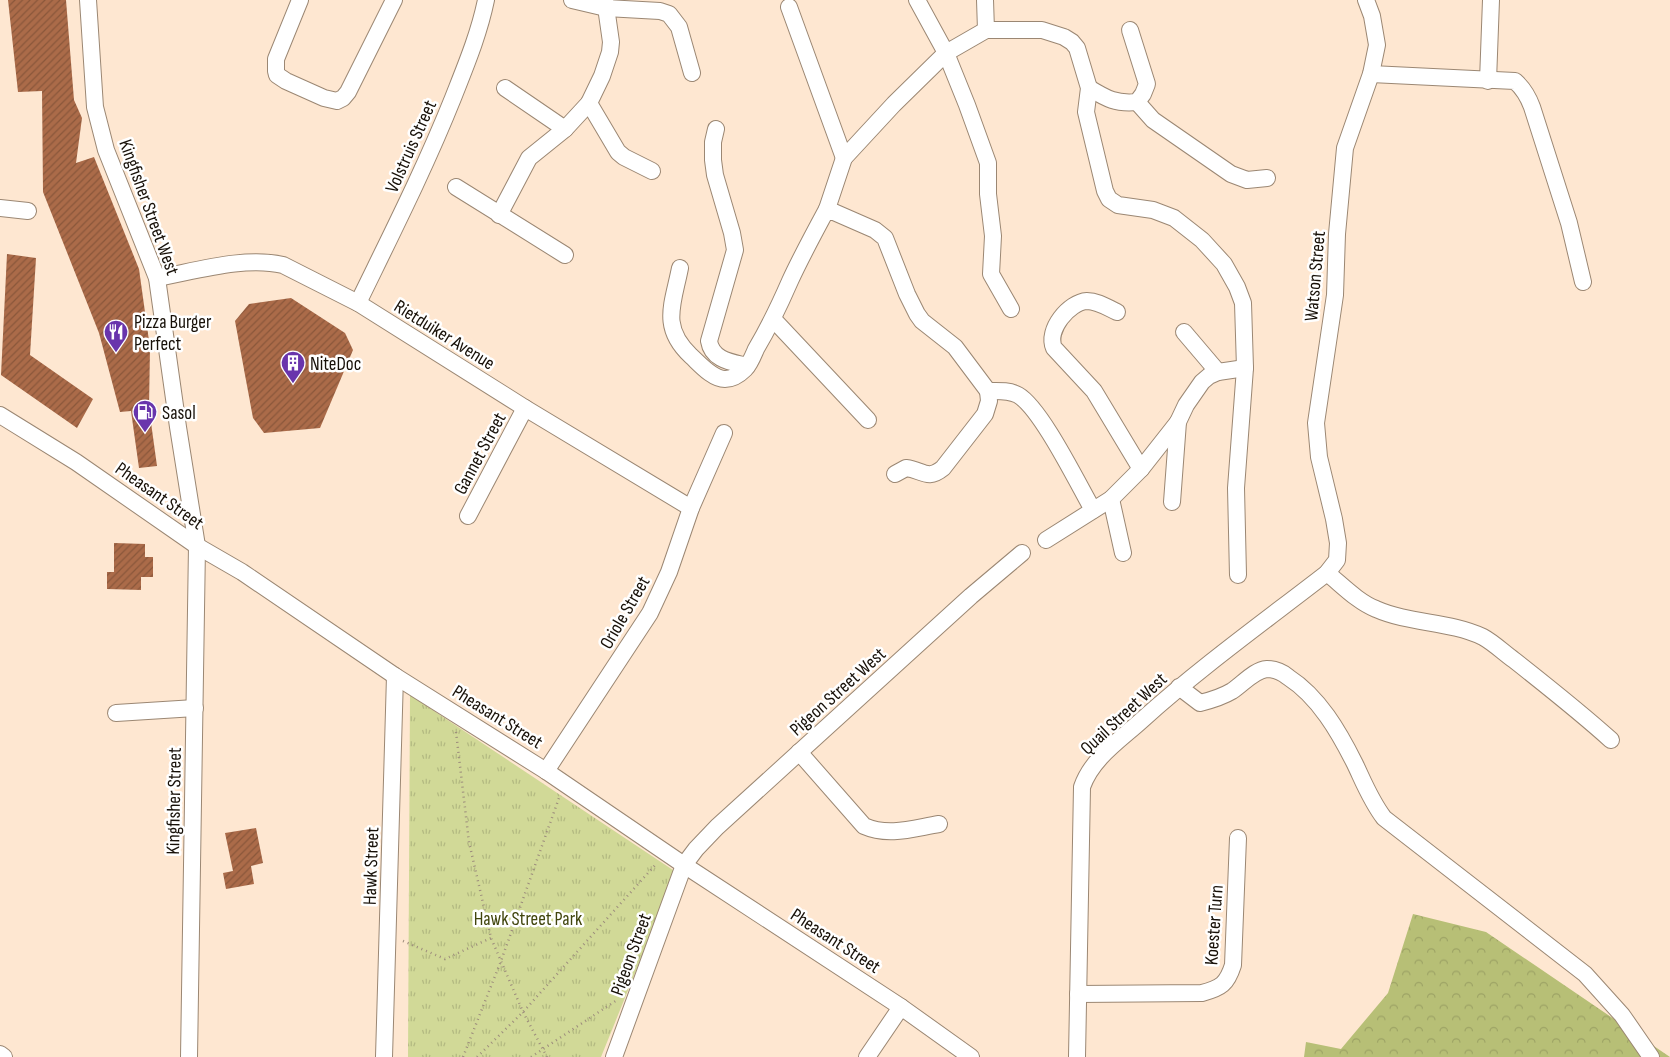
<svg xmlns="http://www.w3.org/2000/svg" width="1670" height="1057" viewBox="0 0 1670 1057" font-family="'Sofia Sans Condensed',sans-serif">
<defs>
<pattern id="forest-crowns" width="20" height="18" patternUnits="userSpaceOnUse" patternTransform="scale(1.25)"><rect width="20" height="18" fill="#b7bf76"/><path d="M2 6a3 3 0 1 1 6 0M12 15a3 3 0 1 1 6 0" fill="none" stroke="#9da365"/></pattern>
<pattern id="park-tufts" width="24" height="20" patternUnits="userSpaceOnUse" patternTransform="scale(1.25)"><rect width="24" height="20" fill="#d1d997"/><path d="M3 7l-1-3M5 7V3M7 7l1-3M15 17l-1-3M17 17v-4M19 17l1-3" fill="none" stroke="#b3b981"/></pattern>
<pattern id="building-hatch" width="6" height="6" patternUnits="userSpaceOnUse" patternTransform="scale(1.25)"><rect width="6" height="6" fill="#ab6b49"/><path d="M-1 1l2-2M0 6l6-6M5 7l2-2" fill="none" stroke="#8a573b"/></pattern>
</defs>
<rect width="100%" height="100%" fill="#fee7d1"/>
<path fill="url(#forest-crowns)" d="M1413 914 1486 932 1670 1057H1304L1306 1042 1341 1049 1388 993Z"/>
<path fill="url(#park-tufts)" d="M410 695 676 872 601 1057H408Z"/>
<g fill="url(#building-hatch)">
<path d="M8 0H66L74 100 82 118 76 163 94 157 139 269 150 348 149 408 157 466 139 468 131 411 120 412 99 333 43 192 42 91 18 92Z"/>
<path d="M7 254 36 258 30 355 93 399 77 428 1 375Z"/>
<path d="M291 298 345 333 353 350 320 428 264 433 253 418 235 321 249 304Z"/>
<path d="M114 543 145 544V557H153V577H141V590L107 589V572H114Z"/>
<path d="M256 828 263 863 251 866 254 884 226 889 223 873 233 871 225 833Z"/>
</g>
<g fill="none" stroke-linecap="round" stroke-linejoin="round">
<defs>
<g id="minor">
<path d="M88 0 95 107 106 150 157 278 178 427 197 546 189 1057"/>
<path d="M300 0 276 59V71L277 75 286 81 324 98 337 101 343 98 348 92 394 0"/>
<path d="M572 0 606 8 660 11 669 14 679 27 692 73"/>
<path d="M917 0 946 53 967 105 988 163V194L993 236 991 274 1011 309"/>
<path d="M985 0 986 30"/>
<path d="M789 7 844 158"/>
<path d="M1371 74 1515 81C1524 89 1528 96 1532 107L1569 223 1583 282"/>
<path d="M1488 81 1491 0"/>
<path d="M505 88 565 129"/>
<path d="M1089 88C1107 99 1116 104 1137 102L1143 94 1147 84 1130 30"/>
<path d="M1137 102 1153 120 1231 174 1247 180 1267 178"/>
<path d="M589 103 618 152 624 157 652 171"/>
<path d="M716 129 713 142V160L715 175 732 233 735 250 709 341C712 360 731 362 747 366"/>
<path d="M456 187 565 255"/>
<path d="M0 208 28 211"/>
<path d="M827 209 844 158 894 104 946 53 986 30H1042L1064 37 1072 42 1077 48 1089 88 1086 112 1105 191 1109 199 1118 205 1153 210 1174 218 1202 240 1224 264 1237 287 1243 303 1245 368 1236 488 1238 575"/>
<path d="M499 215 529 158 565 129 589 103 602 76 610 52 611 42 605 0"/>
<path d="M680 268C673 304 660 327 691 356 699 363 712 379 725 379 732 379 740 374 745 369 750 364 753 356 756 349 769 327 780 304 790 281 801 257 814 233 827 209L875 230 885 238 907 294 917 314 922 321 955 347 988 391C997 391 1009 390 1018 395 1041 408 1078 484 1093 510"/>
<path d="M157 278C196 271 245 256 283 265L358 303 525 408 691 508"/>
<path d="M358 303C391 235 425 168 453 98 466 65 479 34 486 0"/>
<path d="M1117 312C1108 308 1098 301 1087 301 1069 302 1046 330 1054 348L1094 391 1141 469"/>
<path d="M773 319 868 420"/>
<path d="M1184 332 1218 372"/>
<path d="M0 415 76 462 197 546 242 572 395 676 546 771 684 865 901 1007 971 1057"/>
<path d="M895 474 906 468C923 470 927 481 943 468L985 414 989 401 988 391"/>
<path d="M1111 499 1123 553"/>
<path d="M1172 502 1178 422 1186 405 1202 382 1209 376 1218 372 1245 368"/>
<path d="M468 516 525 408"/>
<path d="M1046 540 1111 499 1141 469 1178 422"/>
<path d="M1327 573C1342 585 1358 602 1376 609 1410 624 1449 621 1483 637 1494 643 1504 653 1514 660 1547 686 1580 712 1611 740"/>
<path d="M1179 687 1200 703C1212 700 1222 697 1232 691 1243 684 1254 670 1267 669 1276 669 1282 672 1288 677 1319 697 1339 732 1355 764 1364 783 1371 801 1384 818L1585 974 1622 1015 1651 1057"/>
<path d="M116 713 195 708"/>
<path d="M799 752 864 826C889 837 914 828 939 824"/>
<path d="M546 771 650 613 669 572 691 508 724 433"/>
<path d="M1078 994 1202 993C1221 988 1227 984 1233 965L1238 838"/>
<path d="M0 1054 4 1057"/>
<path d="M384 1057 395 676"/>
<path d="M614 1057 684 865 696 849 717 827 971 596 1022 553"/>
<path d="M867 1057 901 1007"/>
<path d="M1077 1057 1082 787C1092 758 1120 740 1142 720 1201 667 1265 621 1327 573L1337 560 1338 543 1334 519 1319 457 1316 423 1335 295 1337 234 1345 148 1371 74 1377 45 1372 16 1366 0"/>
</g>
</defs>
<use href="#minor" stroke="#9b8773" stroke-width="18"/>
<g stroke="#9c8c7c" stroke-width="2.5" stroke-dasharray="1 4" stroke-linecap="butt">
<path d="M456 732 469 842 491 938 523 1012 547 1057"/>
<path d="M403 941 445 959 491 938"/>
<path d="M463 1057 501 961 559 798"/>
<path d="M477 1057 523 1012 657 863"/>
<path d="M531 1057 617 1000"/>
</g>
<use href="#minor" stroke="#fff" stroke-width="16"/>
</g>
<defs>
<symbol id="restaurant-pin" viewBox="-11 -11 22 30"><path d="M0 17L-7.5 6A9.5 9.5 0 1 1 7.5 6Z" fill="#6935ac" stroke="#fff"/><path d="M-5-6h1v4h1v-4h1v4h1v-4h1v5L-1.5 .5V6h-2V.5L-5-1ZM5-6V6H3V1.5H1.5Q1.5-4 5-6Z" fill="#fff"/></symbol>
<symbol id="building-pin" viewBox="-11 -11 22 30"><path d="M0 17L-7.5 6A9.5 9.5 0 1 1 7.5 6Z" fill="#6935ac" stroke="#fff"/><path d="M-4-6H4V6H1V3H-1V6H-4ZM-2.5-4.3h1.7v1.8h-1.7ZM.8-4.3h1.7v1.8H.8ZM-2.5-1h1.7V.8h-1.7ZM.8-1h1.7V.8H.8Z" fill="#fff"/></symbol>
<symbol id="fuel-pin" viewBox="-11 -11 22 30"><path d="M0 17L-7.5 6A9.5 9.5 0 1 1 7.5 6Z" fill="#6935ac" stroke="#fff"/><path d="M-5.5-6h7V0h2V4h1.3V-2.5L3-4.5l.8-.8L6-3V5H2.5V1h-1V6h-7ZM-4.2-4.7v3.2H.2V-4.7Z" fill="#fff"/></symbol>
</defs>
<g fill-rule="evenodd">
<use href="#restaurant-pin" x="102" y="318" width="28" height="38"/>
<use href="#building-pin" x="279" y="349" width="28" height="38"/>
<use href="#fuel-pin" x="131" y="398" width="28" height="38"/>
</g>
<g text-anchor="middle" stroke-width="5" stroke-linejoin="round" paint-order="stroke">
<g font-size="19" fill="#171008" stroke="#fff">
<text transform="translate(410 146) rotate(-66)" y="7">Volstruis Street</text>
<text transform="translate(150 207) rotate(70)" y="7">Kingfisher Street West</text>
<text transform="translate(1314 276) rotate(-85)" y="7">Watson Street</text>
<text transform="translate(445 334) rotate(32)" y="7">Rietduiker Avenue</text>
<text transform="translate(479 453) rotate(-62)" y="7">Gannet Street</text>
<text transform="translate(160 495) rotate(35)" y="7">Pheasant Street</text>
<text transform="translate(624 612) rotate(-60)" y="7">Oriole Street</text>
<text transform="translate(837 691) rotate(-42)" y="7">Pigeon Street West</text>
<text transform="translate(1123 713) rotate(-43)" y="7">Quail Street West</text>
<text transform="translate(498 716) rotate(32)" y="7">Pheasant Street</text>
<text transform="translate(173 801) rotate(-89)" y="7">Kingfisher Street</text>
<text transform="translate(370 866) rotate(-88)" y="7">Hawk Street</text>
<text transform="translate(1213 925) rotate(-86)" y="7">Koester Turn</text>
<text transform="translate(836 940) rotate(33)" y="7">Pheasant Street</text>
<text transform="translate(630 954) rotate(-70)" y="7">Pigeon Street</text>
</g>
<g font-size="19" fill="#171008" stroke="#fff" text-anchor="start">
<text x="134" y="328">Pizza Burger<tspan x="134" dy="22">Perfect</tspan></text>
<text x="310" y="370">NiteDoc</text>
<text x="162" y="419">Sasol</text>
</g>
<g font-size="19" fill="#41450d" stroke="#fff">
<text x="528" y="925">Hawk Street Park</text>
</g>
</g>
</svg>
